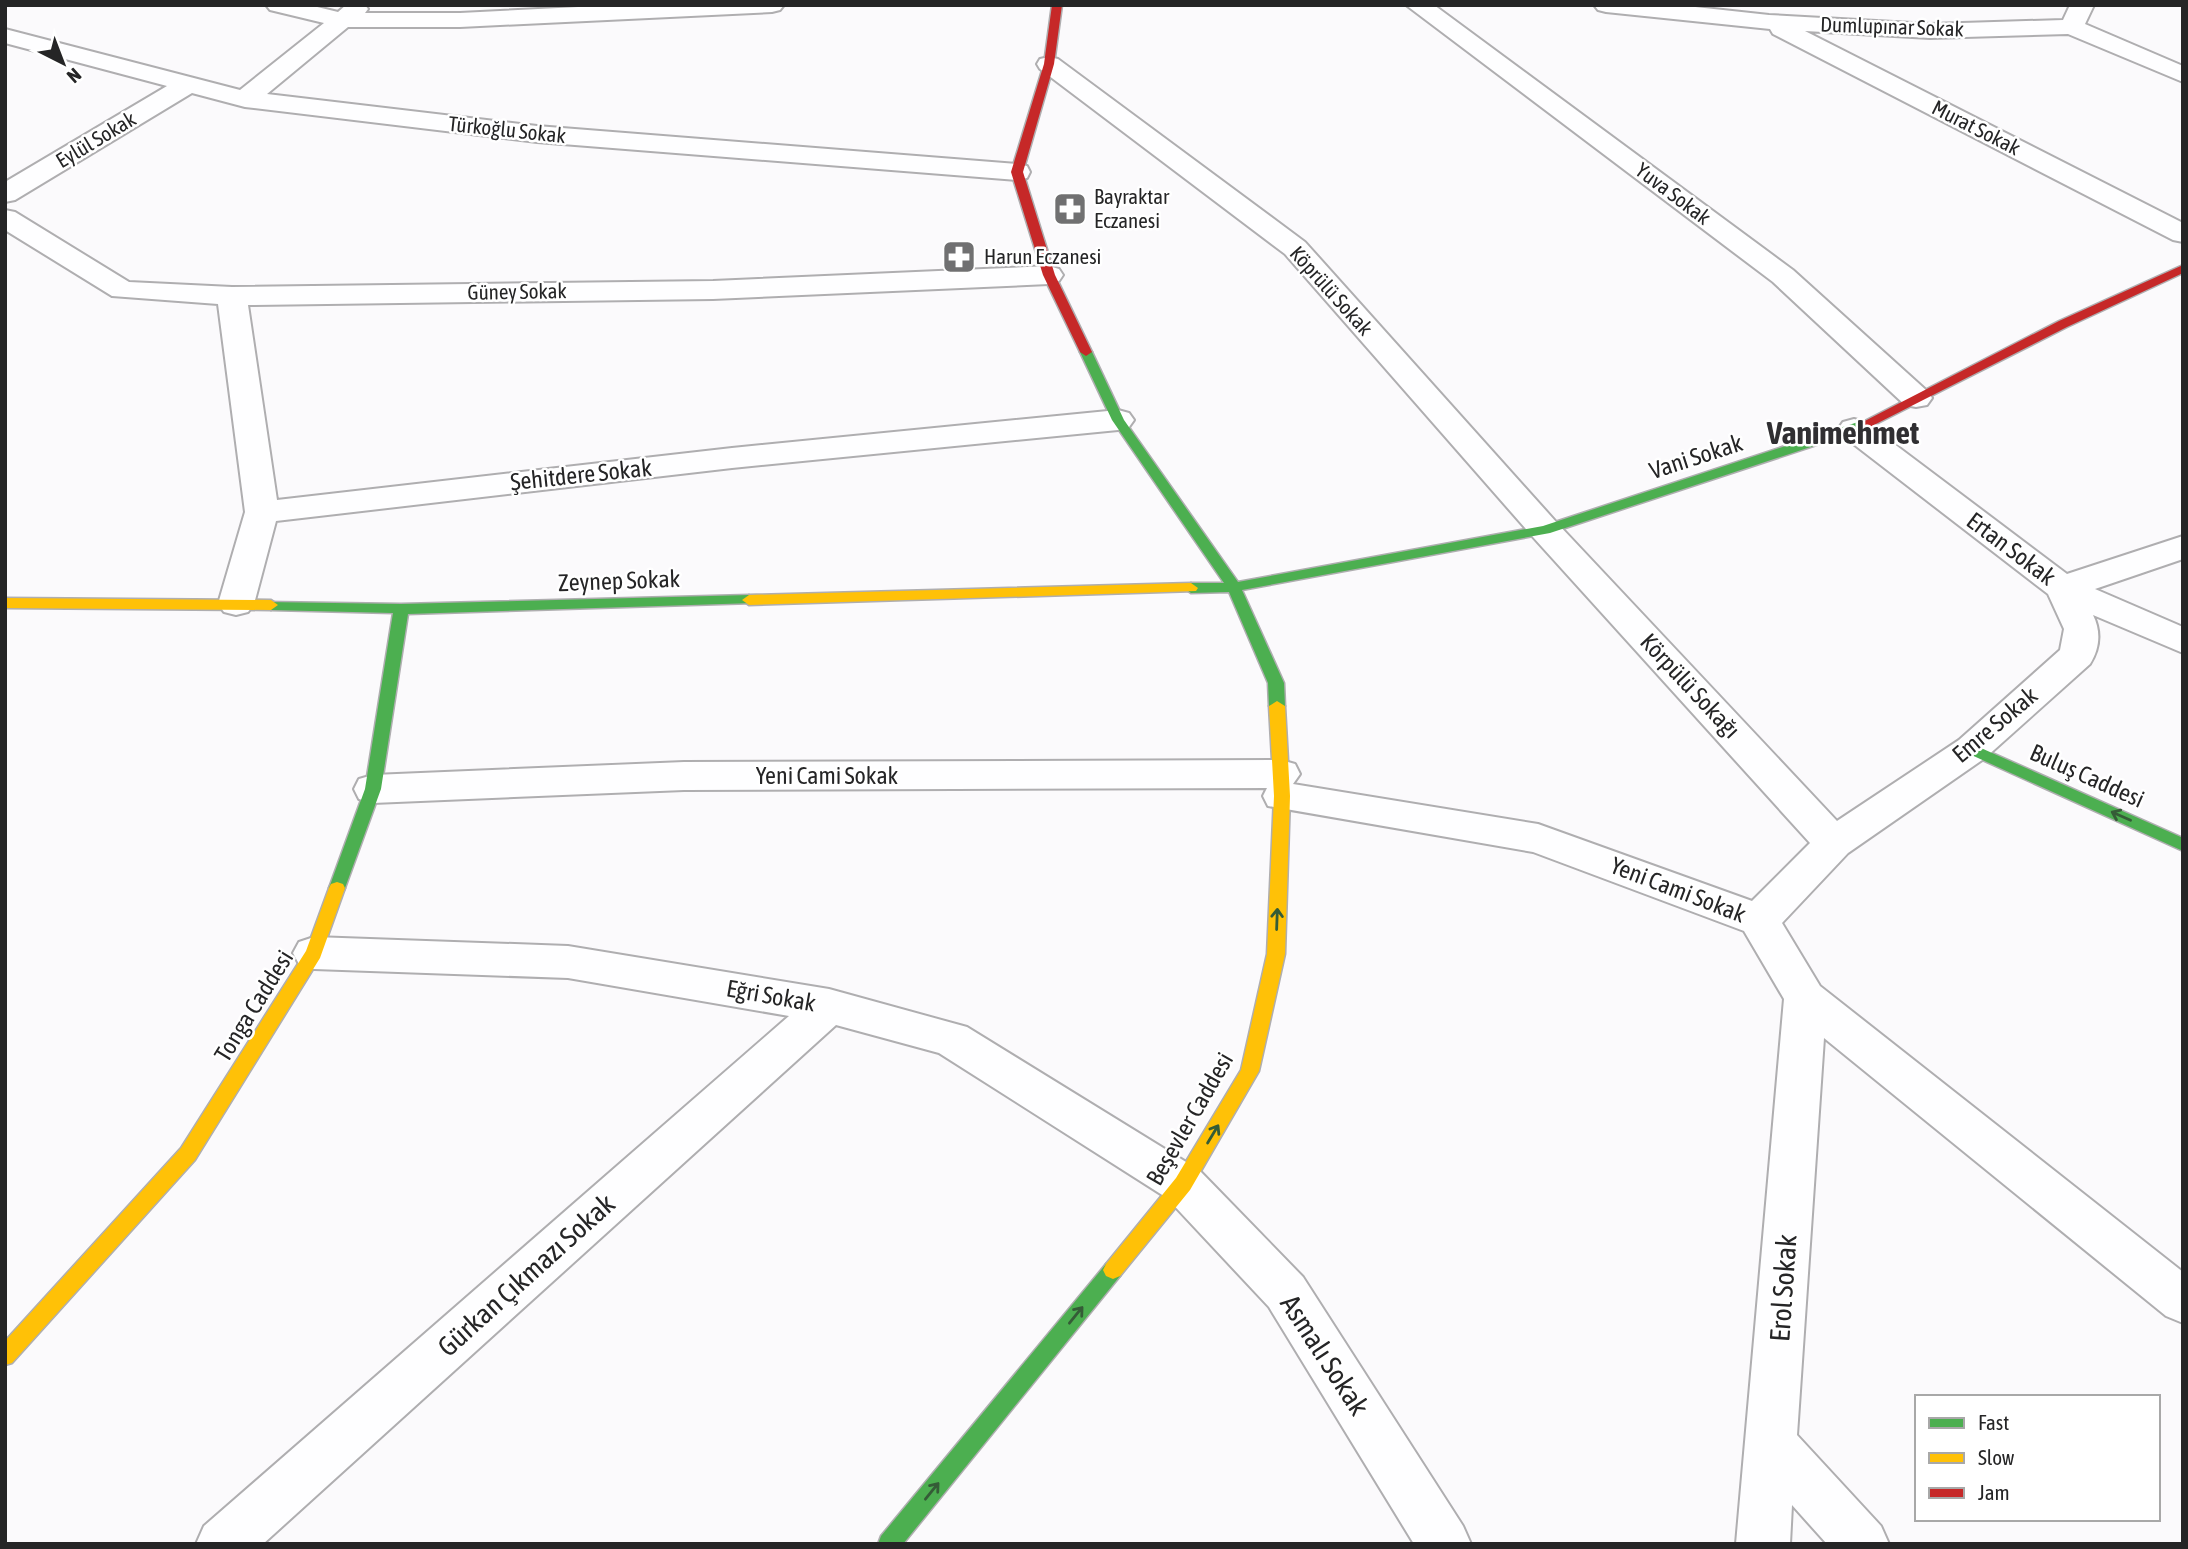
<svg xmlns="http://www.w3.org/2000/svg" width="2188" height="1549" viewBox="0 0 2188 1549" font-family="'Asap Condensed',sans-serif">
<rect width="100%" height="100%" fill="#fbfafc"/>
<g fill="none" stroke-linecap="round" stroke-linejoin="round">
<defs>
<g id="street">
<path d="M266 5H309L338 12 346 5H365L368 9 365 13H460L618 5H784L780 10 772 12 460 27H348L267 94 537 126 1017 164 1027 166 1030 172 1027 178 1017 180 537 142 245 107 192 93 15 200 5 202V182L167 86 5 43V29L240 90 324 23 270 10Z"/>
<path d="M1406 5H1434L1793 270 1927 391 1932 398 1927 405 1916 407 1905 405 1773 282Z"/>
<path d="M1594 5H1677L1769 15 1930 24 2063 20 2070 5H2094L2085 24 2183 66V82L2068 34 1930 38 1805 31 2183 223V242L2173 240 1773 34 1770 29 1606 12 1598 10Z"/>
<path d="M1049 57 1058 59 1305 242 1557 523 1837 821 1959 740 2060 650 2064 629 2048 594 1843 436 1838 429 1843 422 1854 419 1865 422 2067 574 2183 536V559L2095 589 2183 627V653L2093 615C2101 631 2100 648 2090 664L1985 758 1848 853 1782 923 1820 986 2183 1272V1323L2166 1316 1824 1038 1797 1435 1881 1526 1889 1544H1827L1792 1505 1790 1544H1736L1784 999 1744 931 1533 852 1268 806 1263 796 1267 788 684 790 373 803 359 799 354 789 359 779 373 775 684 762 1281 760 1295 764 1300 774 1293 784 1538 824 1752 901 1810 843 1533 537 1285 254 1040 69 1037 64 1040 59Z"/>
<path d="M5 210 15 212 129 282 232 287 713 281 1049 266 1059 269 1063 275 1059 281 1049 284 713 299 248 305 277 500 732 448 1118 410 1129 413 1134 420 1129 427 1118 430 732 468 276 521 254 604 248 612 236 615 224 612 218 604 245 512 218 304 112 296 5 230Z"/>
<path d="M314 937 568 946 829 989 967 1027 1199 1170 1303 1277 1463 1526 1471 1544H1414L1269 1307 1167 1198 939 1053 836 1025 263 1544H196L204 1526 789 1016 568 978 314 969 299 964 293 953 299 942Z"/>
</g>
<g id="fast">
<path d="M1086 348 1092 352 1124 420 1238 582 1543 526 1858 422 1863 421 1869 425 1868 428 1550 533 1242 590 1284 683 1285 706 1277 711 1269 706 1268 683 1229 592 1191 593 1184 588 1191 583H1224L1112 420 1080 352Z"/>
<path d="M749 595 756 600 754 603 408 614 381 789 345 888 343 892H331L329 888 365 789 393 613 271 610 264 605 266 602 401 604Z"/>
<path d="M1972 744 2183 838V851L1967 753 1964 749 1967 745Z"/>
<path d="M1113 1261 1120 1264 1123 1270 1120 1276 903 1544H878L881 1536 1106 1264Z"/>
</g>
<g id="slow">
<path d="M1191 583 1198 588 1196 591 749 605 742 600 749 595Z"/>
<path d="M5 598 271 600 278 605 271 610 5 608Z"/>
<path d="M1277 701 1285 706 1290 796 1285 954 1259 1071 1190 1190 1120 1276 1113 1279 1106 1276 1103 1270 1106 1264 1176 1178 1241 1070 1267 954 1274 796 1269 706Z"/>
<path d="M337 882 343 884 345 888 320 958 195 1160 12 1363 5 1365V1341L181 1148 306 951 329 888 331 884Z"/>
</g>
<g id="jam">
<path d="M1052 5H1062L1054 64 1023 172 1055 275 1092 352 1086 356 1080 352 1043 275 1011 172 1044 64Z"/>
<path d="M2183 265V273L2067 327 1868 428 1863 429 1857 425 2059 321Z"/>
</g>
</defs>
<use href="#street" stroke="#afaeb0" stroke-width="4"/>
<use href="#fast" stroke="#afaeb0" stroke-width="3"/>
<use href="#slow" stroke="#afaeb0" stroke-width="3"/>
<use href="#jam" stroke="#afaeb0" stroke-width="3"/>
<use href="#street" fill="#fefeff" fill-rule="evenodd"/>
<use href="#fast" fill="#4caf50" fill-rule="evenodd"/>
<use href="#slow" fill="#ffc107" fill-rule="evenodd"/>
<use href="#jam" fill="#c62828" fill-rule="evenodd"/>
</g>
<defs><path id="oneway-shaft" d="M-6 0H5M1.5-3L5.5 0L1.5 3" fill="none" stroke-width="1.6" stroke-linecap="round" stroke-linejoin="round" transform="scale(1.75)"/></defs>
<g stroke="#355c37">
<use href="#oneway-shaft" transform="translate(2121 816) rotate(-156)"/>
<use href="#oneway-shaft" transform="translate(1277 919) rotate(-88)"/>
<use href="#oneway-shaft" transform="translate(1213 1134) rotate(-59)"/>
<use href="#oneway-shaft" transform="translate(1076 1315) rotate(-51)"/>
<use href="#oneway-shaft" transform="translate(932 1491) rotate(-51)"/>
</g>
<defs>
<symbol id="pharmacy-square" viewBox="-11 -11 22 22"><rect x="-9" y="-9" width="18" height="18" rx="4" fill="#707071" stroke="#fff"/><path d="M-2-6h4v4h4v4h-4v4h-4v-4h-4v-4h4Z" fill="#fff"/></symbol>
</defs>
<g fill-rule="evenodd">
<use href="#pharmacy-square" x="1051" y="190" width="38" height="38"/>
<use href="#pharmacy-square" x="940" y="238" width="38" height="38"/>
</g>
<g text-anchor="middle" stroke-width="5" stroke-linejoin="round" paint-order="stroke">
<g font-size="21" fill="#252526" stroke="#fff">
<text transform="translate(1892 27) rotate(2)" y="7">Dumlupınar Sokak</text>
<text transform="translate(1976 128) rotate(27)" y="7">Murat Sokak</text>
<text transform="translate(507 130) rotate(6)" y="7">Türkoğlu Sokak</text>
<text transform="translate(96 140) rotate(-31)" y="7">Eylül Sokak</text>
<text transform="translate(1673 194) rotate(37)" y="7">Yuva Sokak</text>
<text transform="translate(1331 291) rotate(48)" y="7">Köprülü Sokak</text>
<text transform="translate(517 292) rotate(-1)" y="7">Güney Sokak</text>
</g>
<g font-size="21" fill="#252526" stroke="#fff" text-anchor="start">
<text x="1094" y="204">Bayraktar<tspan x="1094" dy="24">Eczanesi</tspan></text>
<text x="984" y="264">Harun Eczanesi</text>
</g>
<g font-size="24" fill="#252526" stroke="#fff">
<text transform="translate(1696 457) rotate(-18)" y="8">Vani Sokak</text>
<text transform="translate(581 475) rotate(-6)" y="8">Şehitdere Sokak</text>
<text transform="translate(2011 549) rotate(37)" y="8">Ertan Sokak</text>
<text transform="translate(619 581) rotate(-2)" y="8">Zeynep Sokak</text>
<text transform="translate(1690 686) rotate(47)" y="8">Körpülü Sokağı</text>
<text transform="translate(1995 725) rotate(-40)" y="8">Emre Sokak</text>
<text x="827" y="784">Yeni Cami Sokak</text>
<text transform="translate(2087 776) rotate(24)" y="8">Buluş Caddesi</text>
<text transform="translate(1678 890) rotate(21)" y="8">Yeni Cami Sokak</text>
<text transform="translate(771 996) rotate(10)" y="8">Eğri Sokak</text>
<text transform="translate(254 1006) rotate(-58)" y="8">Tonga Caddesi</text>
<text transform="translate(1190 1119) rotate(-60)" y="8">Beşevler Caddesi</text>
</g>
<g font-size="28" fill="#252526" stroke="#fff">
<text transform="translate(526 1275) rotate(-42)" y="10">Gürkan Çıkmazı Sokak</text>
<text transform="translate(1783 1288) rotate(-86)" y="10">Erol Sokak</text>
<text transform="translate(1325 1355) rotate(57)" y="10">Asmalı Sokak</text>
</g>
<g font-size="32" font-weight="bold" fill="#302f32" stroke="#fff">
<text x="1843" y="444">Vanimehmet</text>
</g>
</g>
<rect width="2188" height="1549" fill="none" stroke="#252526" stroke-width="14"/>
<rect x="1915" y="1395" width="245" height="126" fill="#ffffff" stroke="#a8a8a8" stroke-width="2"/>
<rect x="1929" y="1418" width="35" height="10" fill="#4caf50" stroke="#a8a8a8" stroke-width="2"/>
<text x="1978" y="1430" font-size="21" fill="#252526">Fast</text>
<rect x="1929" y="1453" width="35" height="10" fill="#ffc107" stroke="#a8a8a8" stroke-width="2"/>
<text x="1978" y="1465" font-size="21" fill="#252526">Slow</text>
<rect x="1929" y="1488" width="35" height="10" fill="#c62828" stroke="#a8a8a8" stroke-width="2"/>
<text x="1978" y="1500" font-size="21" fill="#252526">Jam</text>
<g transform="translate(63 63) rotate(138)" stroke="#ffffff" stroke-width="5" paint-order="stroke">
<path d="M0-5L12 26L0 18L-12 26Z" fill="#252526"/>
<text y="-10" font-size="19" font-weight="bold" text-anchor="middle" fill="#252526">N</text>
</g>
</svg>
